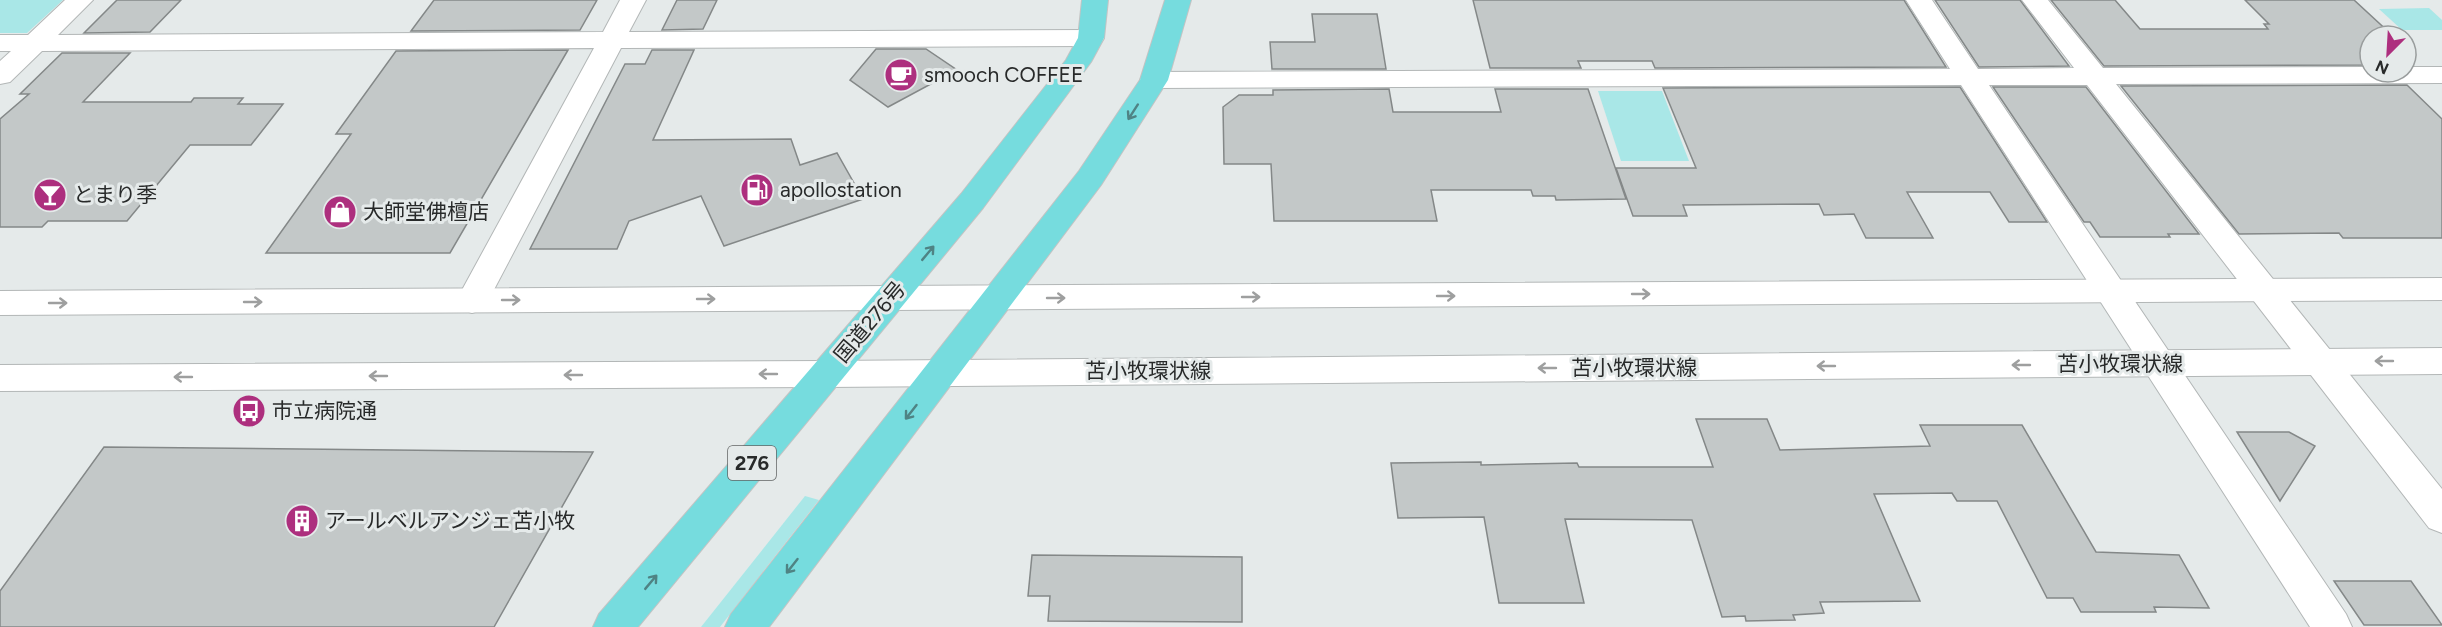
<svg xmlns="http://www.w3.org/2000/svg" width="2442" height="627" viewBox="0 0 2442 627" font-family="Figtree,'Noto Sans JP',sans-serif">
<rect width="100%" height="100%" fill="#e5eaea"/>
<g fill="#a9e7e7">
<path d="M0 0H63L27 33H0Z"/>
<path d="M2429 8 2442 20V30H2402L2379 9Z"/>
<path d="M1598 91H1662L1689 161H1621Z"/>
<path d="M805 496 819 500 720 627H701Z"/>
</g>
<g fill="#c3c8c8" stroke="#848888" stroke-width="1.5">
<path d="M117 0H181L150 32 84 33Z"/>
<path d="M434 0H597L580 30 411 31Z"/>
<path d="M677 0H717L703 29 662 30Z"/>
<path d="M1473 0H1904L1946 67 1655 68 1652 61H1578L1581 68H1490Z"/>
<path d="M1935 0H2020L2069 66 1979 67Z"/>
<path d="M2051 0H2115L2140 29H2268L2264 24H2269L2245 0H2354L2393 36H2370V65L2104 66Z"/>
<path d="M1312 14H1377L1386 69H1272L1270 42H1315Z"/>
<path d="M876 49H926L957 70 888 107 850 80Z"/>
<path d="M568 50 450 253H266L351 134H336L396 51Z"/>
<path d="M652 50H694L653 140 791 139 800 165 837 153 863 199 724 246 701 196 629 221 617 249H530L625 64H645Z"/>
<path d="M62 53H130L83 102H191L194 98H243L238 104H283L251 145H190L127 221H48L42 227H0V119L29 94H20Z"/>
<path d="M2407 85 2442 119V238H2343L2339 233 2239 234 2121 86Z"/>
<path d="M1960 87 2047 222H2009L1990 192H1907L1933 238H1866L1854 214 1824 215 1819 204 1683 205 1687 216H1633L1616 168H1696L1663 88Z"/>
<path d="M1993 87H2086L2199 234H2168L2170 237H2100L2090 222H2084Z"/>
<path d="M1389 89 1393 112H1501L1495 89H1588L1626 199 1556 200 1555 196H1533L1531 190H1431L1437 221H1274L1271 164H1224L1223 107 1239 95H1273V90Z"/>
<path d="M1696 419H1767L1780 450 1930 446 1920 425H2022L2096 552 2179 555 2209 608 2154 607 2156 612H2081L2073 598H2047L1997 501H1957L1952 493 1874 494 1920 601 1820 602 1824 613 1793 615 1795 620 1746 621 1745 616 1722 617 1692 520 1565 519 1584 603H1499L1484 517 1398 518 1391 463 1481 462V465L1577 463 1579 467H1713Z"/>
<path d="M2237 432H2289L2315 446 2280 501Z"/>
<path d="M104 447 593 452 494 627H0V591Z"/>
<path d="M1032 555 1242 557V622L1048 621 1050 596H1028Z"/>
<path d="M2334 581H2411L2442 625H2364Z"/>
</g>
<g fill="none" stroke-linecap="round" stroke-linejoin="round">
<defs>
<g id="minor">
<path d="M65 0H93L58 35 603 32 620 0H646L629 32 1091 30 1100 32 1104 38 1100 44 1091 46 621 48 488 301 484 309 472 313 460 309 456 301 594 48 42 51 10 82 0 84V61L11 51H0V35H28Z"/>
<path d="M1906 0H1932L1978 69 2074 68 2022 0H2048L2103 68 2370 67V72H2406V67H2442V83L2116 84 2442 489V533L2429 528 2087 85H1989L2346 614 2352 627H2310L1961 85 1154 88 1144 86 1140 80 1144 74 1154 72 1950 69Z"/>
</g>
<g id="tertiary">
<path d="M891 286 903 290 907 298 903 306 891 310 0 315V291Z"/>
<path d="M827 361 839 365 844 374 839 383 827 387 0 391V365Z"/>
</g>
<g id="secondary">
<path d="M2442 278V300L891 310 879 306 875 298 879 290 891 286Z"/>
<path d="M2442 348V374L827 387 815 383 810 374 815 365 827 361Z"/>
</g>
<g id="trunk">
<path d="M1082 0H1108L1104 38 1091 62 983 208 638 627H593L599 614 961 194 1066 60 1078 38Z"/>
<path d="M1165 0H1191L1168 80 1101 185 769 627H725L731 614 1079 171 1140 80Z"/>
</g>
</defs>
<use href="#minor" stroke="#b3b7b7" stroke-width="2"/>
<use href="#tertiary" stroke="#b3b7b7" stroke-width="2"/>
<use href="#secondary" stroke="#b3b7b7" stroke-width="2"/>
<use href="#trunk" stroke="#c3c3c3" stroke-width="2"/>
<use href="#minor" fill="#fff" fill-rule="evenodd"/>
<use href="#tertiary" fill="#fff" fill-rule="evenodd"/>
<use href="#secondary" fill="#fff" fill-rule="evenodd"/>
<use href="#trunk" fill="#76dcde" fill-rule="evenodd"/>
</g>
<defs><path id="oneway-shaft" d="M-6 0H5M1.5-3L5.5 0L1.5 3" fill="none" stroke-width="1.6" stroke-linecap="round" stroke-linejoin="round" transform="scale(1.5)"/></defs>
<g stroke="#4f8384">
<use href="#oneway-shaft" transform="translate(1133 112) rotate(123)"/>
<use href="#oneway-shaft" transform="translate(928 253) rotate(-50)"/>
<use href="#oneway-shaft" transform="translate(911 412) rotate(128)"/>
<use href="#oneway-shaft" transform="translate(792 566) rotate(128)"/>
<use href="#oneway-shaft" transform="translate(651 582) rotate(-50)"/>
</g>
<g stroke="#9e9f9f">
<use href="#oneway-shaft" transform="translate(1641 294)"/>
<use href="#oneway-shaft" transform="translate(1446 296)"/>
<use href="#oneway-shaft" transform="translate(1251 297)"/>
<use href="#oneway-shaft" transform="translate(1056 298)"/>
<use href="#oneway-shaft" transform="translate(706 299)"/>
<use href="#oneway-shaft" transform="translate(511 300)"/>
<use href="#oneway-shaft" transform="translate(253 302)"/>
<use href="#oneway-shaft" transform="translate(58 303)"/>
<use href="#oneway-shaft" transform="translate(2384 361) rotate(180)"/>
<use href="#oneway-shaft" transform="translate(2021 365) rotate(180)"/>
<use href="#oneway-shaft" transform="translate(1826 366) rotate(180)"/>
<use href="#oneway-shaft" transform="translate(1547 368) rotate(180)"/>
<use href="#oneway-shaft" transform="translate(768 374) rotate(180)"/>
<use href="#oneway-shaft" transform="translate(573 375) rotate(180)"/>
<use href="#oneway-shaft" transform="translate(378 376) rotate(180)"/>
<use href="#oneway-shaft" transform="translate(183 377) rotate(180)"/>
</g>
<defs>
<symbol id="cafe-disc" viewBox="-11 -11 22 22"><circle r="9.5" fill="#ad2f7e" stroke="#e5eaea"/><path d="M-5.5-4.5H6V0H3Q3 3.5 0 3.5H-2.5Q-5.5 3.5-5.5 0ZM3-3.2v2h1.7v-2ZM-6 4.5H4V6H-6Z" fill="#fff"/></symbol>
<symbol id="fuel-disc" viewBox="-11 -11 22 22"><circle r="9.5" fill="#ad2f7e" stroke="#e5eaea"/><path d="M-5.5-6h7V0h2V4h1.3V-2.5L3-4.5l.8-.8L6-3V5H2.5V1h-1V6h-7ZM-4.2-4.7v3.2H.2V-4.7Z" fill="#fff"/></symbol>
<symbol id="bar-disc" viewBox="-11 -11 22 22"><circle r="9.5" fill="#ad2f7e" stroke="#e5eaea"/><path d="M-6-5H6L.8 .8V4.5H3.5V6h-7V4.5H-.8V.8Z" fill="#fff"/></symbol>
<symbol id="shop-disc" viewBox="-11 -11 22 22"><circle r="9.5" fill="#ad2f7e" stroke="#e5eaea"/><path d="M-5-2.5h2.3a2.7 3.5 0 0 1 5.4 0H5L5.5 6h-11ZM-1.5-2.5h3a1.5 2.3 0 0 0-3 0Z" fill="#fff"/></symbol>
<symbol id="bus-disc" viewBox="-11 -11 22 22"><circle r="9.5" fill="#ad2f7e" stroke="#e5eaea"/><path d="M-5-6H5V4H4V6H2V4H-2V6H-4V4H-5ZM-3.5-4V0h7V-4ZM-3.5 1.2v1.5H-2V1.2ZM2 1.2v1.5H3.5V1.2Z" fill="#fff"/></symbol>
<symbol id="building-disc" viewBox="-11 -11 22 22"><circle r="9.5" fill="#ad2f7e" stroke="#e5eaea"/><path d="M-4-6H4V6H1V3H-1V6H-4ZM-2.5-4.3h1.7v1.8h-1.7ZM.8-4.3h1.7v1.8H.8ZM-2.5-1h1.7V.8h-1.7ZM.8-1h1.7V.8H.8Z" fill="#fff"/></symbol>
</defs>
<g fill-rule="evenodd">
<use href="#cafe-disc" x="882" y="56" width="38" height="38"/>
<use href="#fuel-disc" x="738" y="171" width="38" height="38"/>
<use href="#bar-disc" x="31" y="176" width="38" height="38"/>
<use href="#shop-disc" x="321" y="193" width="38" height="38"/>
<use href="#bus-disc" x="230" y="392" width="38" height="38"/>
<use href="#building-disc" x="283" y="502" width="38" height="38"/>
</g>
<g text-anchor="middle" stroke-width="6" stroke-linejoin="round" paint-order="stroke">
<rect fill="#e5eaea" stroke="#616464" stroke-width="1.5" x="728" y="446" width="48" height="34" rx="4.5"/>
<g font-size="20" font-weight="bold" fill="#282a2a">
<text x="752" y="470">276</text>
</g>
<g font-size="21" fill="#282a2a" stroke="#e5eaea" text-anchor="start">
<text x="924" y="82">smooch COFFEE</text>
<text x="780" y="197">apollostation</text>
<text x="73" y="202">とまり季</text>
<text x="363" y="219">大師堂佛檀店</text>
<text x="272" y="418">市立病院通</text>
<text x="325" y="528">アールベルアンジェ苫小牧</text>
</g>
<g font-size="21" fill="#282a2a" stroke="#e5eaea">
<text transform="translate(870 322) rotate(-50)" y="7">国道276号</text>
<text x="2120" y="371">苫小牧環状線</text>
<text x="1634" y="375">苫小牧環状線</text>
<text x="1148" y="378">苫小牧環状線</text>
</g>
</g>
<g transform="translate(2388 54) rotate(204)"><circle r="28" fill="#e5eaea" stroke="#999d9d" stroke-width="1.5"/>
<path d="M0-4.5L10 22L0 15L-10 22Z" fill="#ad2f7e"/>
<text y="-9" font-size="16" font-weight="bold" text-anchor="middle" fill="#282a2a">N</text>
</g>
</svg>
